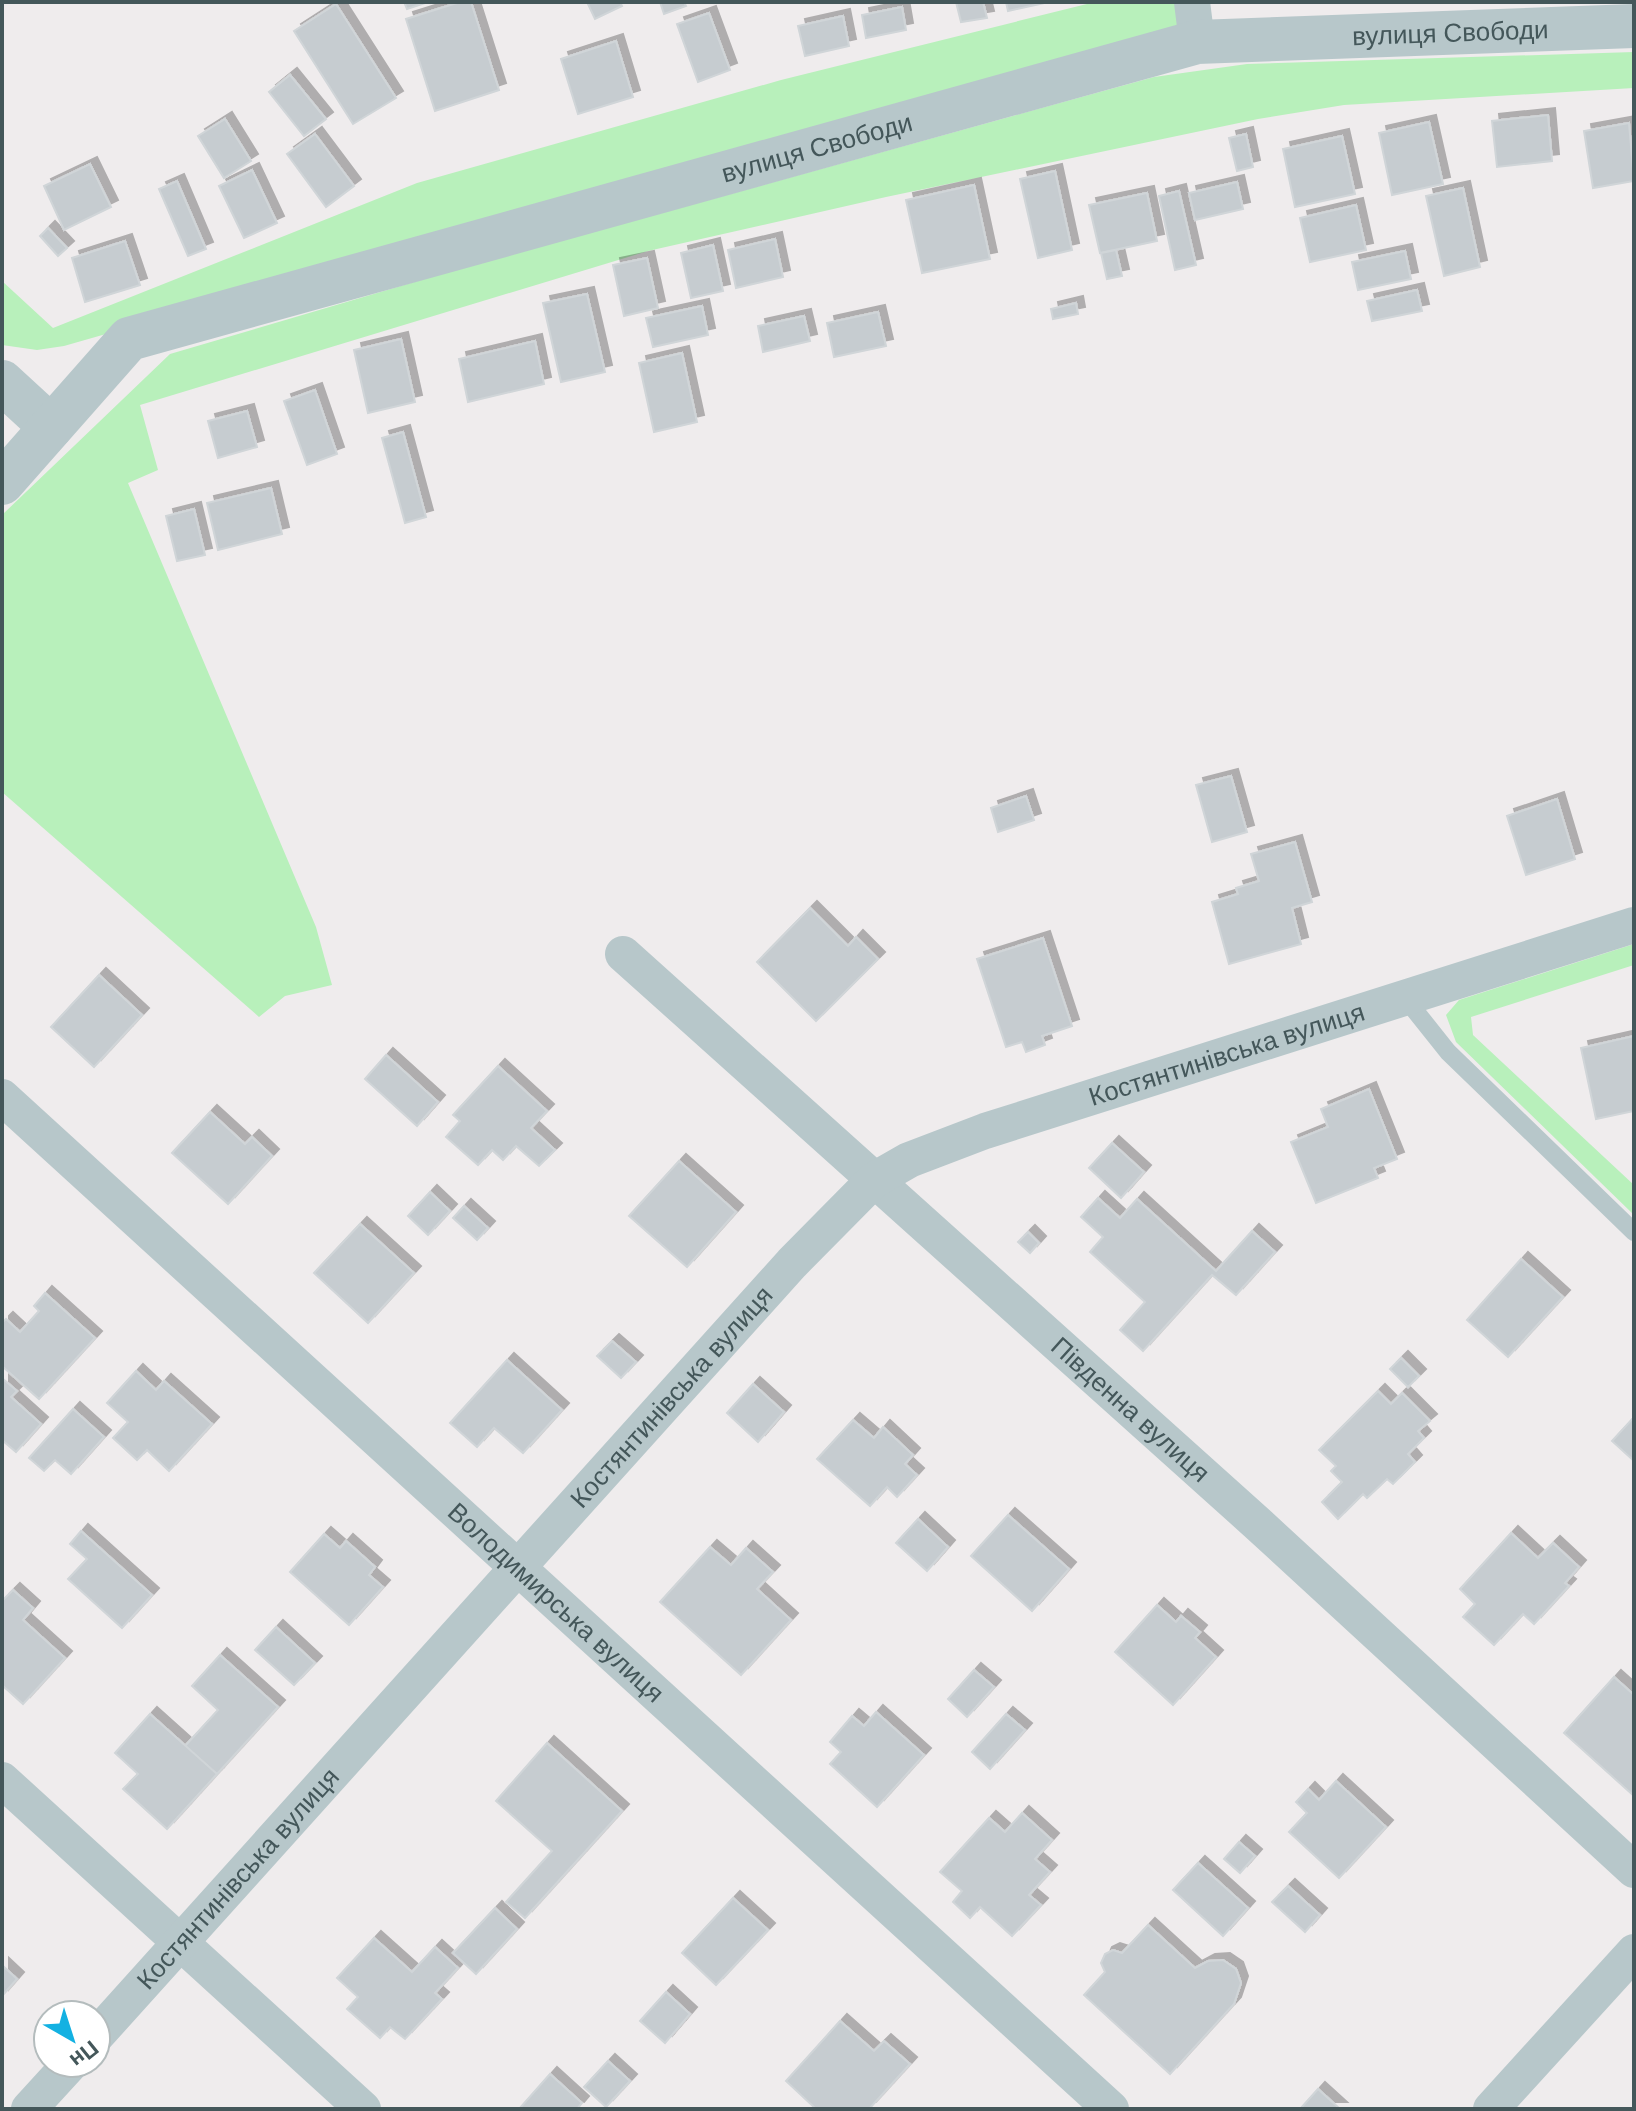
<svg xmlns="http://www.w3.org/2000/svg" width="1636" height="2111" viewBox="0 0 1636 2111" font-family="'DM Sans',sans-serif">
<defs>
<filter id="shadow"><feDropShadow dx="7" dy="-7" stdDeviation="0" flood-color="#0004"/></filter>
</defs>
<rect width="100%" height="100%" fill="#efeced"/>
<g fill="#b8f0bb">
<path d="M1095 2H1175L1178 27 64 346 37 350 2 345V281L53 328 417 183 781 80Z"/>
<path d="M1634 52V88L1344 105 1258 119 886 197 648 251 140 405 158 470 128 483 316 927 332 985 285 996 259 1017 2 792V515L170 354 455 270 1154 77 1247 64Z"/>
<path d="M1634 944V965L1471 1017 1473 1035 1634 1185V1215L1456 1042 1446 1015 1459 1000Z"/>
</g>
<g fill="#c6ccd0" stroke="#d0d5d8" stroke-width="2" filter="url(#shadow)">
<path d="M404 2H428L407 9Z"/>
<path d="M460 2H471L499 90 435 111 406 19Z"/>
<path d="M587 2H620L622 6 595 19Z"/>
<path d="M660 2H684L686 6 664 14Z"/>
<path d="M956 2H983L987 18 961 22Z"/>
<path d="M1006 2H1049L1008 11Z"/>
<path d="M336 4 396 98 353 124 294 31Z"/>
<path d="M902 7 906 30 866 38 862 15Z"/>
<path d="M709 13 730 70 698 82 677 24Z"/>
<path d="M843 16 849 46 805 56 798 26Z"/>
<path d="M616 41 633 97 578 114 561 59Z"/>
<path d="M290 75 326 119 304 136 269 92Z"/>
<path d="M1548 115 1552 161 1497 167 1492 121Z"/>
<path d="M225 119 251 161 224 178 198 136Z"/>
<path d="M1429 122 1443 184 1392 195 1379 133Z"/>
<path d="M1629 123 1634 181 1593 188 1584 131Z"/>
<path d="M315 134 354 186 326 207 287 154Z"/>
<path d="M1246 134 1253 167 1237 171 1229 138Z"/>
<path d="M1342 136 1355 194 1295 207 1283 149Z"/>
<path d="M90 164 111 207 64 230 44 186Z"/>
<path d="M252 170 277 223 244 238 219 186Z"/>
<path d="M1055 171 1072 250 1038 258 1020 179Z"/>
<path d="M177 181 206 249 188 256 159 189Z"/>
<path d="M1237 182 1243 209 1195 220 1189 193Z"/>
<path d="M974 185 990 259 922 273 906 200Z"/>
<path d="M1463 188 1480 267 1444 276 1426 196Z"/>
<path d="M1179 191 1196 265 1175 270 1159 196Z"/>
<path d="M1147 193 1157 241 1100 253 1089 205Z"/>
<path d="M1356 205 1366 250 1310 262 1300 218Z"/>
<path d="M48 228 67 248 58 256 40 236Z"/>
<path d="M775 239 783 277 736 288 728 250Z"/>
<path d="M125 241 140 285 85 302 72 258Z"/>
<path d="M713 245 723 291 691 298 681 253Z"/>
<path d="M1116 250 1122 276 1107 279 1101 253Z"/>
<path d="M1405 251 1411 279 1358 290 1352 262Z"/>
<path d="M647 258 658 308 624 316 613 265Z"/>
<path d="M1417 290 1422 311 1372 321 1367 301Z"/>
<path d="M587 294 605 372 561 382 543 303Z"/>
<path d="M1076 303 1078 314 1053 319 1051 309Z"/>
<path d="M702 306 708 335 653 347 646 318Z"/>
<path d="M878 312 886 346 834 357 827 323Z"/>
<path d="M804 316 810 341 763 352 758 326Z"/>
<path d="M401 339 415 402 368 413 354 350Z"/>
<path d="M535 341 544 384 468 402 459 359Z"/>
<path d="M682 353 697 422 654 432 639 363Z"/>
<path d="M315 390 337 454 307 465 284 401Z"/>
<path d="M247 411 257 447 218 458 208 421Z"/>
<path d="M403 432 426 517 405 523 382 438Z"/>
<path d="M271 488 282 534 218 550 207 503Z"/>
<path d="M194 509 205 555 177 561 166 516Z"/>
<path d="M1231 776 1247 832 1212 842 1196 785Z"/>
<path d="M1026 796 1034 820 998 832 991 808Z"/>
<path d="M1557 799 1575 859 1526 875 1507 816Z"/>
<path d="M1295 842 1312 902 1292 908 1301 944 1229 964 1212 902 1238 894 1236 888 1259 881 1251 854Z"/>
<path d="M810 908 848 946 856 937 878 959 816 1021 757 962Z"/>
<path d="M1043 938 1072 1026 1042 1036 1045 1045 1026 1052 1022 1042 1006 1047 977 959Z"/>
<path d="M99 975 142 1015 94 1067 51 1027Z"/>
<path d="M1634 1036V1111L1596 1119 1581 1048Z"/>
<path d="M386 1055 438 1102 417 1126 365 1079Z"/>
<path d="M498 1066 547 1111 531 1128 555 1150 539 1166 516 1146 503 1160 492 1150 478 1165 446 1137 460 1121 453 1115Z"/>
<path d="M1369 1089 1397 1159 1374 1168 1378 1178 1316 1203 1291 1142 1328 1127 1321 1109Z"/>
<path d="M210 1112 245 1144 252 1137 272 1156 228 1204 172 1153Z"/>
<path d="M1112 1143 1144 1172 1121 1198 1089 1168Z"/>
<path d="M679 1161 736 1212 687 1267 629 1216Z"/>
<path d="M430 1192 450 1211 428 1235 408 1216Z"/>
<path d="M1098 1198 1120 1218 1137 1199 1216 1271 1252 1231 1275 1252 1236 1295 1212 1275 1143 1351 1120 1330 1145 1302 1090 1252 1103 1237 1081 1217Z"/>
<path d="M464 1206 488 1228 477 1240 453 1218Z"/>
<path d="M360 1224 414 1273 368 1323 314 1273Z"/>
<path d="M1028 1232 1039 1243 1030 1253 1018 1242Z"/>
<path d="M1521 1259 1563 1297 1508 1357 1467 1320Z"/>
<path d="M45 1293 95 1338 39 1399 2 1366V1323L6 1319 20 1332 39 1311 34 1306Z"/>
<path d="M612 1341 636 1362 621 1378 597 1356Z"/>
<path d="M1401 1358 1419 1376 1408 1387 1390 1369Z"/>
<path d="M507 1360 562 1410 523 1453 494 1428 477 1447 450 1423Z"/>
<path d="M136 1371 156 1390 164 1381 212 1424 169 1471 147 1450 137 1460 113 1438 128 1422 107 1403Z"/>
<path d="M2 1378 17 1391 11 1397 41 1424 16 1452 2 1440Z"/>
<path d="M753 1384 784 1412 758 1442 727 1413Z"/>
<path d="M1378 1391 1391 1404 1402 1393 1430 1421 1418 1431 1424 1438 1408 1454 1415 1462 1393 1484 1387 1479 1367 1498 1363 1494 1338 1519 1322 1502 1342 1482 1331 1471 1336 1466 1319 1450Z"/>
<path d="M73 1409 104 1437 71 1474 55 1460 44 1471 29 1458Z"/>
<path d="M1634 1417V1461L1612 1441Z"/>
<path d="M853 1420 874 1438 883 1427 913 1455 905 1464 917 1475 897 1497 887 1487 870 1506 817 1459Z"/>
<path d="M1008 1515 1069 1569 1032 1611 971 1556Z"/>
<path d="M918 1519 948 1547 927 1571 896 1543Z"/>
<path d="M81 1531 152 1595 122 1628 68 1579 87 1559 70 1544Z"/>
<path d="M1511 1533 1538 1558 1553 1543 1579 1567 1565 1583 1569 1586 1534 1624 1523 1614 1494 1645 1463 1617 1475 1604 1460 1589Z"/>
<path d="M324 1534 340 1548 346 1541 375 1567 369 1575 383 1587 349 1625 290 1572Z"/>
<path d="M710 1547 731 1565 746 1548 773 1572 757 1589 791 1620 741 1675 660 1602Z"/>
<path d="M13 1590 33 1608 23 1620 65 1658 23 1704 2 1685V1601Z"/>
<path d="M1157 1605 1176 1622 1181 1616 1200 1632 1195 1638 1216 1657 1173 1705 1115 1652Z"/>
<path d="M276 1627 315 1663 294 1685 255 1650Z"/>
<path d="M220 1655 278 1707 217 1774 185 1746 218 1710 192 1686Z"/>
<path d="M974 1670 994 1687 967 1717 948 1699Z"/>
<path d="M1614 1677 1634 1695V1796L1564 1733Z"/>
<path d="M876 1712 924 1755 877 1807 830 1764 841 1752 830 1742 852 1716 864 1726Z"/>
<path d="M150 1714 217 1774 167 1829 123 1789 138 1774 115 1753Z"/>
<path d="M1006 1714 1025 1730 990 1769 972 1752Z"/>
<path d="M547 1743 622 1811 525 1918 506 1902 552 1851 496 1801Z"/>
<path d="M1336 1781 1386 1827 1339 1878 1289 1832 1307 1813 1296 1802 1308 1789 1319 1800Z"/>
<path d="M1022 1813 1052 1840 1035 1859 1050 1872 1029 1895 1041 1905 1012 1936 980 1907 970 1918 953 1902 962 1891 940 1872 989 1818 1005 1832Z"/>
<path d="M1239 1842 1255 1856 1240 1873 1224 1859Z"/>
<path d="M1198 1863 1248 1908 1223 1936 1173 1890Z"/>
<path d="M1288 1886 1320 1915 1305 1932 1272 1902Z"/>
<path d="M733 1898 768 1930 716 1985 682 1953Z"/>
<path d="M495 1908 517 1929 476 1974 453 1953Z"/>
<path d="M1148 1925 1195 1968 1208 1961 1223 1960 1236 1969 1241 1983 1234 2004 1170 2074 1084 1995 1105 1972 1101 1963 1105 1954 1113 1950 1122 1953Z"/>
<path d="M374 1938 412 1972 435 1947 458 1968 435 1993 442 1999 405 2039 390 2027 380 2038 347 2009 358 1997 337 1978Z"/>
<path d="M2 1965 17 1979 2 1996Z"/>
<path d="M666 1992 690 2014 665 2043 640 2021Z"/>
<path d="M840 2021 874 2051 884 2041 910 2064 869 2109H816L786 2081Z"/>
<path d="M608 2061 630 2081 606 2107 584 2087Z"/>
<path d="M550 2074 582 2103 577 2109H519Z"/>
<path d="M1318 2089 1340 2109H1300Z"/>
</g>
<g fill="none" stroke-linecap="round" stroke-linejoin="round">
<path stroke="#b7c7ca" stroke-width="18" d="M1405 998 1448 1052 1634 1232"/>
<g stroke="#b7c7ca" stroke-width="36">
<path d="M1192 2 1197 42"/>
<path id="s1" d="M623 954 1258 1524 1634 1870"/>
<path id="s2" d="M2 1097 1111 2109"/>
<path d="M2 1780 363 2109"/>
<path id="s3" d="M96 2036 792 1263 874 1180 909 1160 985 1131 1634 925"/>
<path d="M29 2109 71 2063"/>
<path d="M1491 2109 1634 1952"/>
</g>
<g stroke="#b7c7ca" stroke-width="44">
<path d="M2 382 51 427"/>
<path id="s4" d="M2 483 129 339 1197 42 1634 26"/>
</g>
</g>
<g text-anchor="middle" stroke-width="6" stroke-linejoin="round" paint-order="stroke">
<g font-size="26" fill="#44575a" stroke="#fff">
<text dy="9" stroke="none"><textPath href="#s4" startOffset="1554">вулиця Свободи</textPath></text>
<text dy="9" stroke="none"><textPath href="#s4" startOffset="906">вулиця Свободи</textPath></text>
<text dy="9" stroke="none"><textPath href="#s3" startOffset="1532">Костянтинівська вулиця</textPath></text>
<text dy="9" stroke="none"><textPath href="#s3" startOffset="860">Костянтинівська вулиця</textPath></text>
<text dy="9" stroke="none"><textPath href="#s1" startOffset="682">Південна вулиця</textPath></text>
<text dy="9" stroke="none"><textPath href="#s2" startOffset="750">Володимирська вулиця</textPath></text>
<text dy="9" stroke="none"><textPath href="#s3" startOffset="212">Костянтинівська вулиця</textPath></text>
</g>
</g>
<rect width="1636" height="2111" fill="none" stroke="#44575a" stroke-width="8"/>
<g transform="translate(72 2039) rotate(141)"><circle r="38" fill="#ffffff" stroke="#b4bcbd" stroke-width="2"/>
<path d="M0-6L14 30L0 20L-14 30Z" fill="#13b1e2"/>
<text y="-12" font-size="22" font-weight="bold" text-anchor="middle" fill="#44575a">Пн</text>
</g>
</svg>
